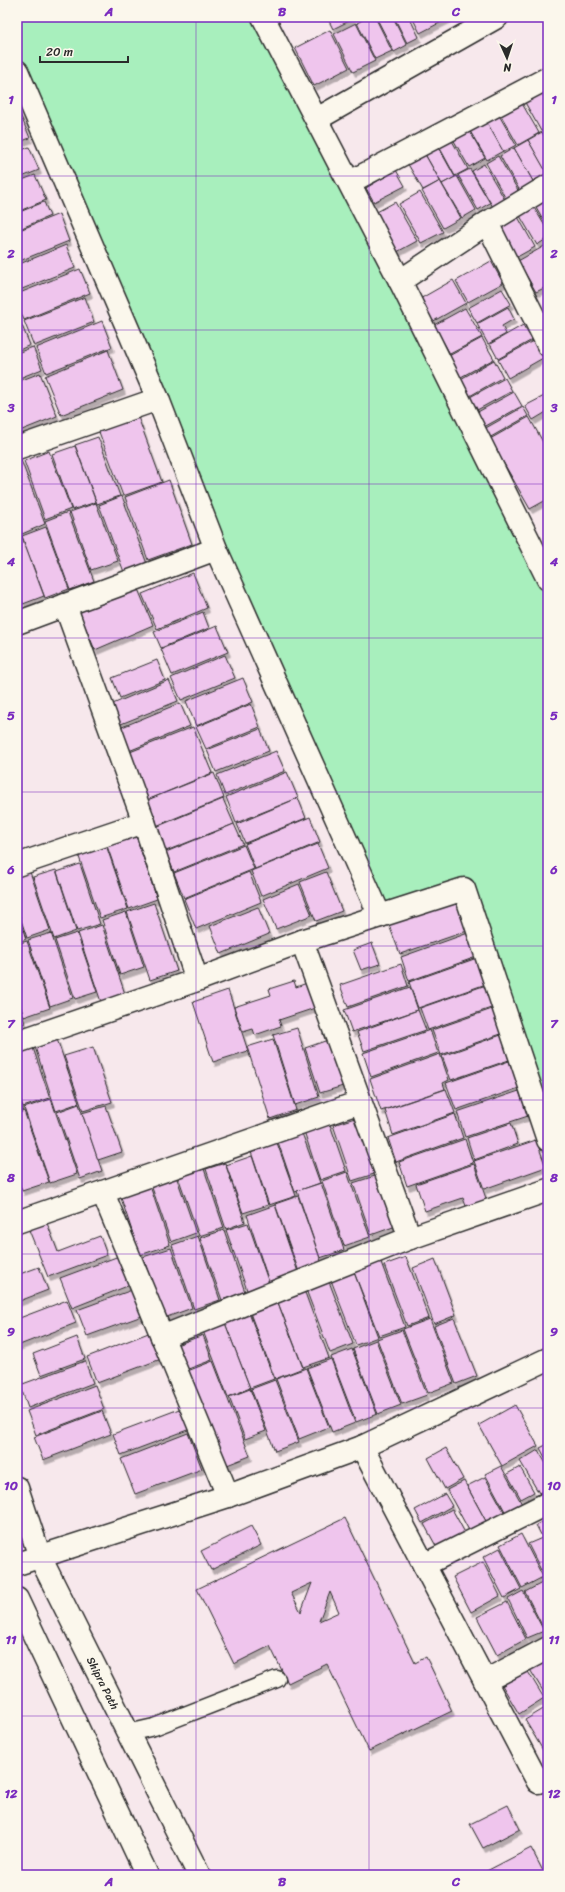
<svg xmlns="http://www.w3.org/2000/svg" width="565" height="1892" viewBox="0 0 565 1892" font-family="Sriracha,sans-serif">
<defs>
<filter id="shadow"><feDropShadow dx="2.5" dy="4.5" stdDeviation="0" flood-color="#0004"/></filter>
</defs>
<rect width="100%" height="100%" fill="#f7e8ec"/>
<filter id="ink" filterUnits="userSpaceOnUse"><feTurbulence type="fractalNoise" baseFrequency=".025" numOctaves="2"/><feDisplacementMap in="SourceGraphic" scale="8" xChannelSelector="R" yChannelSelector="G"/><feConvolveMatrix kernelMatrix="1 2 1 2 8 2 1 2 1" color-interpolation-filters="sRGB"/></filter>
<g filter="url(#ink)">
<path fill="#a8efbd" stroke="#6a8d74" d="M17 17H263L548 572V1126L464 889 380 916 17 71Z"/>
<g fill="#efc5ed" stroke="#2b2b2b" fill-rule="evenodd" filter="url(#shadow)">
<path d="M327 17H352L353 19 333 29Z"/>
<path d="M368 17H375L392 51 375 59 357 23Z"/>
<path d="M376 17H393L407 45 394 52Z"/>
<path d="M394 17H409L419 37 407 43Z"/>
<path d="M412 17H448L449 18 420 33Z"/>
<path d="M356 23 375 61 353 72 334 34Z"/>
<path d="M330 30 349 68 314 86 295 48Z"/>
<path d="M539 88 548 103V128L541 131 522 97Z"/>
<path d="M520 100 539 133 518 145 499 112Z"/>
<path d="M496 110 516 145 503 152 484 117Z"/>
<path d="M20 114 30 138 17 143V115Z"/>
<path d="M484 117 503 151 487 160 467 126Z"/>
<path d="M465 123 485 158 469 167 449 132Z"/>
<path d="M447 132 468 169 455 176 435 139Z"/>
<path d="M542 132 548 143V176L528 140Z"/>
<path d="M528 140 548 175 534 183 514 148Z"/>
<path d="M435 141 455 177 442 184 422 149Z"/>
<path d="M29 147 39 170 17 179V152Z"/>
<path d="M514 148 534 183 520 191 500 156Z"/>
<path d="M422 149 440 181 423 190 405 159Z"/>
<path d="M498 156 519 192 506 199 486 163Z"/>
<path d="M484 164 505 200 493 207 472 171Z"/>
<path d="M470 169 490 203 478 210 458 175Z"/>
<path d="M396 170 405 186 374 202 366 188Z"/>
<path d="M35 175 46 200 17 212V182Z"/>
<path d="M457 176 476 210 462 218 442 184Z"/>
<path d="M440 181 461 218 443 228 422 191Z"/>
<path d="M420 192 443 232 421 243 399 204Z"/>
<path d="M548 194V229L531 199Z"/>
<path d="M530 201 548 231V238L537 245 516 209Z"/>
<path d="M44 202 50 216 17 230V213Z"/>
<path d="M395 202 417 241 397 252 375 213Z"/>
<path d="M514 210 535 247 517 257 496 220Z"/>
<path d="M59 214 69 241 17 262V231Z"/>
<path d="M548 244V286L536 292 518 261Z"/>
<path d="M66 245 75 268 17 291V265Z"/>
<path d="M491 261 503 283 468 302 456 281Z"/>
<path d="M80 269 90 293 24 320 17 303V294Z"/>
<path d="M453 280 466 303 430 323 418 300Z"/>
<path d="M502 289 511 304 477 323 468 308Z"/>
<path d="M85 297 94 322 34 346 24 321Z"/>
<path d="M508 307 514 319 502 326 506 334 488 344 477 324Z"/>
<path d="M465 308 482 337 450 354 434 325Z"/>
<path d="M20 321 30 345 17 351V322Z"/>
<path d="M102 321 112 347 46 373 36 348Z"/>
<path d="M523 325 532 340 498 359 490 344Z"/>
<path d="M482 338 494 359 459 378 447 357Z"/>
<path d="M533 341 543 358 508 378 498 360Z"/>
<path d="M33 347 42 369 17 379V353Z"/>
<path d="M108 350 123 390 61 415 45 376Z"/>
<path d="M494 360 503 377 468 397 459 380Z"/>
<path d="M40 373 57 416 17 432V382Z"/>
<path d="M505 378 512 391 477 410 470 397Z"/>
<path d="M514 392 522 406 484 427 476 413Z"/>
<path d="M548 394V411L533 420 525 406Z"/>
<path d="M523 407 528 416 489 438 484 429Z"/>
<path d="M138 417 162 482 123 496 99 432Z"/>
<path d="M529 417 548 451V499L530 509 490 439Z"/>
<path d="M98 437 120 496 97 504 75 445Z"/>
<path d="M75 446 96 502 72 510 52 454Z"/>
<path d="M49 451 71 509 45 519 24 461Z"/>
<path d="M21 460 45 524 22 534 17 521V462Z"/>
<path d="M169 480 192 544 148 560 125 497Z"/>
<path d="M122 496 147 564 124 572 99 505Z"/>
<path d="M96 503 118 561 91 570 70 512Z"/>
<path d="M68 512 94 581 70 590 45 521Z"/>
<path d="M46 527 69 589 45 598 22 536Z"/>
<path d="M20 532 44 596 23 604 17 589V533Z"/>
<path d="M193 573 207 608 157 629 142 594Z"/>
<path d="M135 582 153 625 95 650 79 612 97 604Z"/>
<path d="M203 612 209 628 161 648 154 632Z"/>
<path d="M217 626 228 652 172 675 161 649Z"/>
<path d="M225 655 235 678 181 700 171 678Z"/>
<path d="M157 660 165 680 120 698 112 678Z"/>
<path d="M243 678 253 702 196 726 186 701Z"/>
<path d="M169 680 178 701 116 726 108 706Z"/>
<path d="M180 703 190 726 124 753 115 730Z"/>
<path d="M251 704 260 727 206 749 196 727Z"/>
<path d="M193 727 212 773 145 801 125 754Z"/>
<path d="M260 729 269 751 216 772 207 750Z"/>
<path d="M276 751 285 771 225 795 217 775Z"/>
<path d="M287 772 298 798 236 823 226 797Z"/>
<path d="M214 773 224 798 156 826 145 801Z"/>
<path d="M298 798 306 818 245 843 237 824Z"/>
<path d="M223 799 234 824 166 851 156 827Z"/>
<path d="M310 817 320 842 255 869 245 844Z"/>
<path d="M234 824 243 844 174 872 166 852Z"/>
<path d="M135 833 157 899 129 909 106 843Z"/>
<path d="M318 844 328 868 261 896 251 871Z"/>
<path d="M106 845 128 909 100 918 78 854Z"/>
<path d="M244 845 254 869 184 898 174 873Z"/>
<path d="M80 864 100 924 77 931 57 872Z"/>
<path d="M56 870 76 931 54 939 33 877Z"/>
<path d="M30 872 50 930 27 938 17 908V877Z"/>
<path d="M249 872 261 902 196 929 184 899Z"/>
<path d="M326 872 342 911 316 921 300 882Z"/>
<path d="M299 884 312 915 276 929 263 899Z"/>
<path d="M457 901 467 931 400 954 389 925Z"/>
<path d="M154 903 177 971 150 980 127 912Z"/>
<path d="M258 907 269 934 221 954 210 926Z"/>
<path d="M17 912 26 939 17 943Z"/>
<path d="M126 912 144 967 120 975 102 920Z"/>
<path d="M102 925 127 1000 103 1008 78 933Z"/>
<path d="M471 932 479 956 409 981 401 957Z"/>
<path d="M51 933 73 998 50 1006 28 940Z"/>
<path d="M77 933 97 992 75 999 55 940Z"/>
<path d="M27 941 50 1008 24 1017 17 996V944Z"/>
<path d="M372 943 380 964 361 970 353 950Z"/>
<path d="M477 958 486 984 418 1008 409 982Z"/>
<path d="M401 964 408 986 348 1007 340 985Z"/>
<path d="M294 981 296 987 307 983 315 1008 279 1020 281 1026 255 1035 253 1029 243 1032 234 1007 271 995 269 989Z"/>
<path d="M486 985 494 1007 428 1030 420 1008Z"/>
<path d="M410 987 418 1010 352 1032 344 1010Z"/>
<path d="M228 990 248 1051 213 1062 193 1002Z"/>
<path d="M17 1000 25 1023 17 1025Z"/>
<path d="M492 1009 501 1034 441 1055 432 1030Z"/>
<path d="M418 1010 426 1030 364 1051 357 1032Z"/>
<path d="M297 1028 319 1097 295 1105 273 1035Z"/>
<path d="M430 1030 438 1053 371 1077 363 1053Z"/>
<path d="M501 1035 509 1060 451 1080 442 1056Z"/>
<path d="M57 1039 79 1103 56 1111 35 1047Z"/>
<path d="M273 1039 296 1110 270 1119 247 1047Z"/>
<path d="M328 1040 343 1086 320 1093 305 1048Z"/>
<path d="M31 1042 50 1098 23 1107 17 1089V1047Z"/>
<path d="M93 1047 112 1102 83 1111 64 1056Z"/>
<path d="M440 1054 449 1080 443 1083 445 1089 381 1111 370 1079Z"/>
<path d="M509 1061 519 1088 456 1110 446 1083Z"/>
<path d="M446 1089 455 1113 393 1135 385 1110Z"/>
<path d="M519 1091 528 1116 465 1137 457 1112Z"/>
<path d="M17 1092 23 1110 17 1113Z"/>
<path d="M51 1099 77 1174 50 1183 24 1108Z"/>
<path d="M79 1104 102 1171 80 1179 57 1112Z"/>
<path d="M106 1106 122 1152 98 1160 82 1113Z"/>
<path d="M24 1111 49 1182 22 1191 17 1178V1114Z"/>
<path d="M455 1114 463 1138 396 1162 388 1138Z"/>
<path d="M327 1116 346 1171 320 1180 302 1125Z"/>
<path d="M358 1117 377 1173 352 1181 333 1125Z"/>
<path d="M511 1123 518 1144 474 1160 467 1138Z"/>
<path d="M302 1133 320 1183 295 1192 278 1142Z"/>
<path d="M465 1139 473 1163 407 1186 399 1162Z"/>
<path d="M276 1140 296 1196 269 1205 250 1149Z"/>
<path d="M536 1140 546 1167 484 1189 474 1161Z"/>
<path d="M252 1156 268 1205 243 1213 226 1165Z"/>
<path d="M202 1163 224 1228 199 1236 176 1171Z"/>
<path d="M225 1163 245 1222 226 1229 206 1169Z"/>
<path d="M474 1164 489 1207 469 1214 463 1198 425 1211 416 1184Z"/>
<path d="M347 1172 370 1237 344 1246 322 1181Z"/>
<path d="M175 1173 196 1233 171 1242 150 1182Z"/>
<path d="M378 1175 396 1226 371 1235 353 1183Z"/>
<path d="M321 1183 344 1250 320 1258 297 1191Z"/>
<path d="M150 1186 170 1245 140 1255 120 1195Z"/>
<path d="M298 1196 322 1264 299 1272 275 1204Z"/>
<path d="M275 1205 298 1272 269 1282 247 1215Z"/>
<path d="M47 1223 58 1252 100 1236 107 1255 48 1277 29 1230Z"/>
<path d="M248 1223 270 1286 248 1293 226 1230Z"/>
<path d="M224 1230 245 1292 222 1300 200 1238Z"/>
<path d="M198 1236 220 1300 194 1309 172 1245Z"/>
<path d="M171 1248 192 1308 164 1318 143 1257Z"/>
<path d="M119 1256 130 1285 72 1308 60 1278Z"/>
<path d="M379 1257 405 1327 379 1336 352 1267Z"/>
<path d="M406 1257 429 1318 407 1326 384 1265Z"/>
<path d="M435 1259 456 1315 434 1324 413 1268Z"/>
<path d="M39 1267 48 1290 17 1302V1275Z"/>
<path d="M352 1267 378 1337 356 1345 329 1275Z"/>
<path d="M328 1279 353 1344 330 1353 305 1287Z"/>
<path d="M132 1290 142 1316 87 1336 77 1310Z"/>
<path d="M304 1290 329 1358 303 1367 277 1300Z"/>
<path d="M67 1300 76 1323 17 1346V1319Z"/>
<path d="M278 1303 303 1368 275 1379 250 1313Z"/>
<path d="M249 1313 274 1379 250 1388 225 1323Z"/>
<path d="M454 1318 477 1376 456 1384 434 1326Z"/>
<path d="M430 1319 454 1383 428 1393 403 1329Z"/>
<path d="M225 1323 250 1388 228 1397 203 1331Z"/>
<path d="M402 1330 427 1395 402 1404 377 1339Z"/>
<path d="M151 1332 161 1359 97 1383 87 1357Z"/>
<path d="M203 1335 212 1360 183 1371 174 1346Z"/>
<path d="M77 1337 85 1359 41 1375 33 1354Z"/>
<path d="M376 1340 401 1405 378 1414 353 1349Z"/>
<path d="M352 1349 377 1414 356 1422 331 1357Z"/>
<path d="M331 1359 355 1423 332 1432 307 1368Z"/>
<path d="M85 1361 93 1383 28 1408 20 1385Z"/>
<path d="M213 1361 250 1456 222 1467 185 1372Z"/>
<path d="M306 1368 329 1427 299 1439 276 1379Z"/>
<path d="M275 1380 299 1442 275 1451 251 1389Z"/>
<path d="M95 1385 104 1409 36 1435 27 1411Z"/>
<path d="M250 1389 266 1431 245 1439 229 1397Z"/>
<path d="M515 1405 538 1446 502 1466 479 1425Z"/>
<path d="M182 1408 190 1429 121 1455 113 1434Z"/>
<path d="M102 1411 111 1434 43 1460 34 1437Z"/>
<path d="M188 1433 202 1469 135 1494 121 1459Z"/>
<path d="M548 1444V1463L540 1448Z"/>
<path d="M446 1448 463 1479 445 1489 428 1458Z"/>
<path d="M538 1450 548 1467V1488L539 1493 520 1461Z"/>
<path d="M501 1466 523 1506 507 1515 485 1474Z"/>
<path d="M520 1467 534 1492 521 1499 507 1474Z"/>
<path d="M485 1477 506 1515 488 1525 467 1486Z"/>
<path d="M464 1481 488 1525 471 1534 447 1490Z"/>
<path d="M445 1494 452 1506 422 1523 415 1510Z"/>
<path d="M452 1509 469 1540 441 1555 424 1524Z"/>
<path d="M345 1518 415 1663 426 1657 452 1711 369 1751 327 1664 288 1683 270 1646 234 1664 197 1589ZM312 1583 301 1612 291 1593ZM330 1592 339 1612 319 1621Z"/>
<path d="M548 1519V1548L536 1525Z"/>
<path d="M251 1526 261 1545 211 1570 201 1551Z"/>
<path d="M521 1534 543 1577 522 1588 500 1545Z"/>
<path d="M542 1538 548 1550V1566L541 1570 528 1544Z"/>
<path d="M500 1548 521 1589 504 1598 483 1557Z"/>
<path d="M483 1562 500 1596 471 1612 453 1577Z"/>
<path d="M542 1583 548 1594V1630L545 1631 525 1592Z"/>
<path d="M523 1591 544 1631 527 1638 508 1599Z"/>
<path d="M507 1602 526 1639 497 1655 477 1617Z"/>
<path d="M548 1657V1699L529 1668Z"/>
<path d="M527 1670 544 1698 519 1714 502 1685Z"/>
<path d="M545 1708 548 1714V1747L543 1750 525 1720Z"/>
<path d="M508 1805 520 1829 483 1848 470 1824Z"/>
<path d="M531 1848 545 1875H479Z"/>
</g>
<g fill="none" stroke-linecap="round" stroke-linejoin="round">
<defs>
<path id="service" d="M128 1733 154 1727 277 1679"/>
<g id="minor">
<path d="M263 17 400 281 548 579"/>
<path d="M17 71 158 399 216 549 380 916"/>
<path d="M317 119 497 17"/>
<path d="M350 182 548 78"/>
<path d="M487 223 548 186"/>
<path d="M400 281 487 223 548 345"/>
<path d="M17 448 158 399"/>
<path d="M65 605 144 822 197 980"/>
<path d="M17 623 216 549"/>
<path d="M17 865 144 822"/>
<path d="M17 1042 197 980 302 941 464 889 548 1140"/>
<path d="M103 1193 228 1496"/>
<path d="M17 1222 360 1102"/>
<path d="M410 1238 548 1190"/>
<path d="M162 1337 410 1238 302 941"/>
<path d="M362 1447 538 1782 548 1777"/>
<path d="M17 1564 228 1496 362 1447 548 1359"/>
<path d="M424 1565 548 1503"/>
<path d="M485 1681 548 1648"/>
</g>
<g id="tertiary">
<path d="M17 1488 40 1557 199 1875"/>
<path d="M17 1599 147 1875"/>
</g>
</defs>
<use href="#service" stroke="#2b2b2b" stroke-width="19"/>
<use href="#minor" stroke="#2b2b2b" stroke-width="25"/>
<use href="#tertiary" stroke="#2b2b2b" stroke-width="25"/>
<use href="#service" stroke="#fbf7ec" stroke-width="16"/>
<use href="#minor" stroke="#fbf7ec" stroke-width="22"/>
<use href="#tertiary" stroke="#fbf7ec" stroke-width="22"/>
</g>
</g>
<path fill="none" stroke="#7b2cbf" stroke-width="1" stroke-opacity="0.55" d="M196 17V1875M369 17V1875M17 176H548M17 330H548M17 484H548M17 638H548M17 792H548M17 946H548M17 1100H548M17 1254H548M17 1408H548M17 1562H548M17 1716H548"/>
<g text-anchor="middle" stroke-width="3.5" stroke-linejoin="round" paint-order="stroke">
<g font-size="11" fill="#2b2b2b" stroke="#fbf7ec">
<text transform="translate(103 1683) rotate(63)" y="4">Shipra Path</text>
</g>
</g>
<rect width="565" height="1892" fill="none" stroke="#fbf7ec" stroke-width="44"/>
<g transform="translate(507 58) rotate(177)" stroke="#fbf7ec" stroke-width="3" paint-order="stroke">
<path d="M0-3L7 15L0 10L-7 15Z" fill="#2b2b2b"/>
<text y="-6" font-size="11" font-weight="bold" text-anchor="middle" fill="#2b2b2b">N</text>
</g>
<path d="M40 56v6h88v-6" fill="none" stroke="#2b2b2b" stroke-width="2"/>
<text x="46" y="56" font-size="12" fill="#2b2b2b" stroke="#fbf7ec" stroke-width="3" paint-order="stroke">20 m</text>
<rect x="22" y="22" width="521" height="1848" fill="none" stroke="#7b2cbf" stroke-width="1.5"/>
<g font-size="13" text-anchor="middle" font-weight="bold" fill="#7b2cbf">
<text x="109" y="16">A</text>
<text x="282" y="16">B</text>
<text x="456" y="16">C</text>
<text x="11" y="104">1</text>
<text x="554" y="104">1</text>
<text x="11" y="258">2</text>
<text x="554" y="258">2</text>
<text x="11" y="412">3</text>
<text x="554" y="412">3</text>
<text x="11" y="566">4</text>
<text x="554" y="566">4</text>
<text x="11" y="720">5</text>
<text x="554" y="720">5</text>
<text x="11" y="874">6</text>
<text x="554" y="874">6</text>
<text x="11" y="1028">7</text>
<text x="554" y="1028">7</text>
<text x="11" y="1182">8</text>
<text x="554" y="1182">8</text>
<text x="11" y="1336">9</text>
<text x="554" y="1336">9</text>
<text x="11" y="1490">10</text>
<text x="554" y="1490">10</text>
<text x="11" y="1644">11</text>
<text x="554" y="1644">11</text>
<text x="11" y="1798">12</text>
<text x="554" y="1798">12</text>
<text x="109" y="1886">A</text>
<text x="282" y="1886">B</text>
<text x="456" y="1886">C</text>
</g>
</svg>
